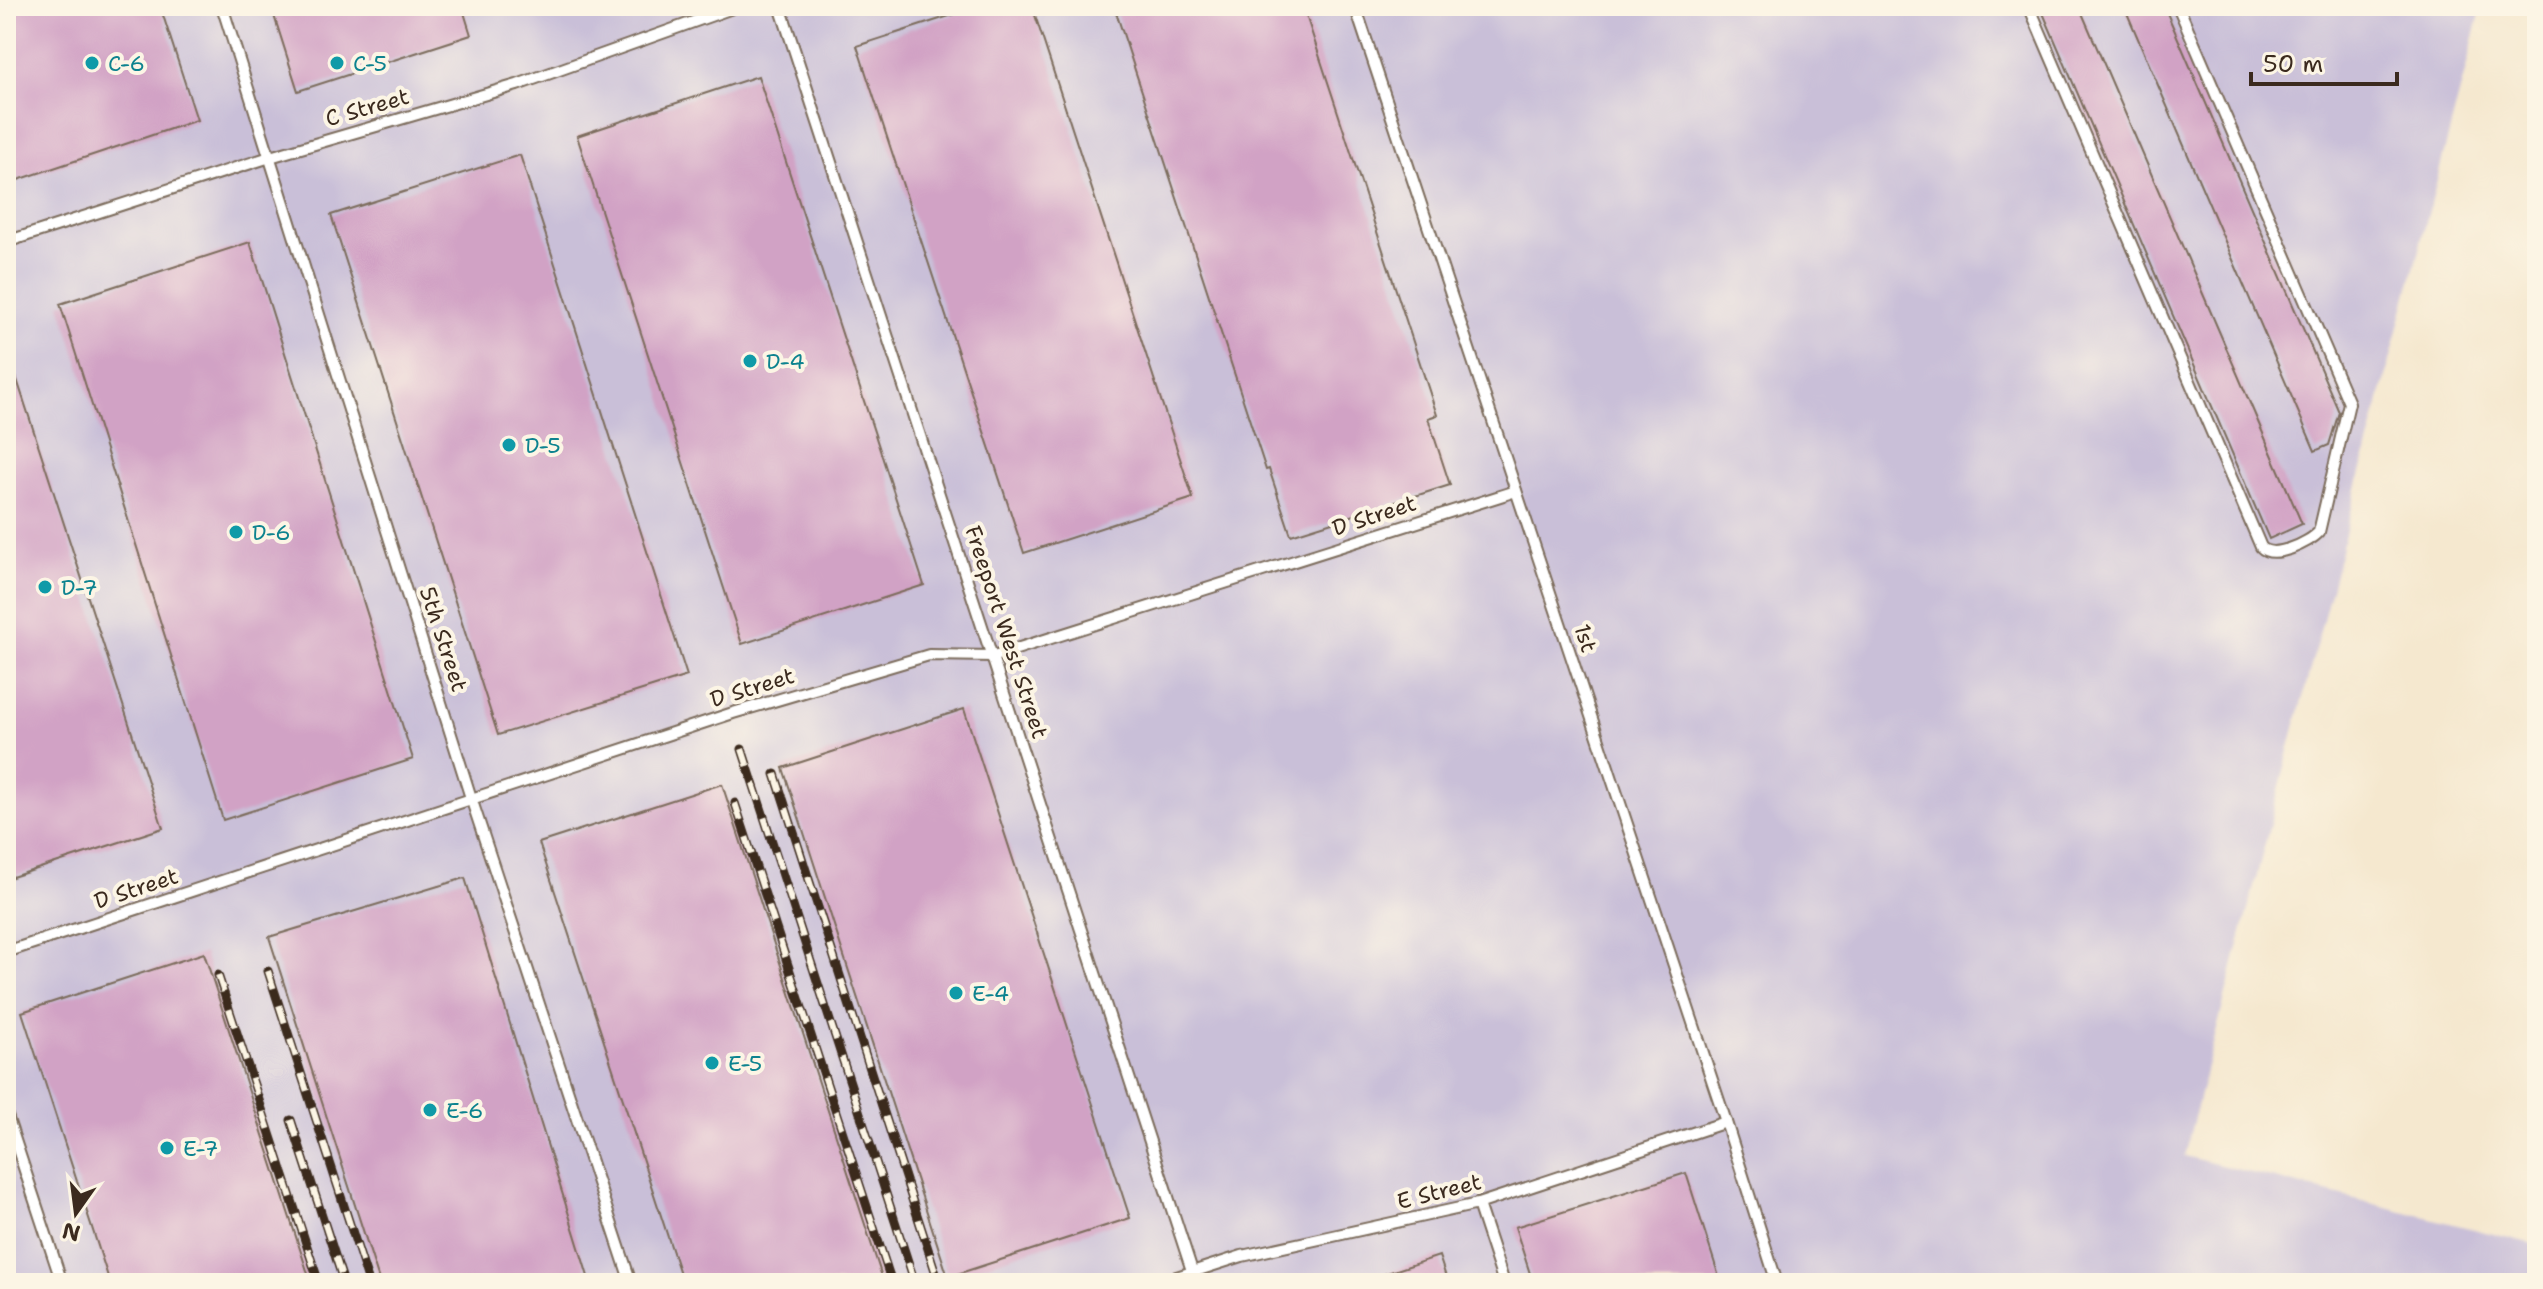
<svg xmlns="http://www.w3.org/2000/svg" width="2543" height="1289" viewBox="0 0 2543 1289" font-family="'Shantell Sans',sans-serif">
<rect width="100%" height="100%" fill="#fcf5e5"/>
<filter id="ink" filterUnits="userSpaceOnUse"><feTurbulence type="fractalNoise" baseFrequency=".0125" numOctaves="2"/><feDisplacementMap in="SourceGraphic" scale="16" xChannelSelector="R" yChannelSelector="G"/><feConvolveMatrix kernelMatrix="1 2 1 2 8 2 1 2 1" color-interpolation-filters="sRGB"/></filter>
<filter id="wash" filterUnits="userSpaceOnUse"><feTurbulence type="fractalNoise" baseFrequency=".006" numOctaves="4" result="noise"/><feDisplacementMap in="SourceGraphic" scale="32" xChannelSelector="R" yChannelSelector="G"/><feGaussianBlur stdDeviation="1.8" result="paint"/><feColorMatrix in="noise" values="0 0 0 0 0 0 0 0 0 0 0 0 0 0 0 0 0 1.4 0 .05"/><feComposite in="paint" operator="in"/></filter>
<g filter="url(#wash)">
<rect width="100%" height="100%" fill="#f5e8cf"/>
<path fill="#c9bfd8" d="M6 6H2482L2184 1156 2537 1245V1283H6Z"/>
<g id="blocks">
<g fill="#d1a2c5">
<path d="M6 6H160L197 120 18 180 6 143Z"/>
<path d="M271 6H462L471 35 298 91Z"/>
<path d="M980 6H1032L1193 498 1024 553 857 46Z"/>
<path d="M1114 6H1303L1437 415 1428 418 1450 485 1291 535 1269 469 1266 470Z"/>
<path d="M2040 6H2079L2302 524 2269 539Z"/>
<path d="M2124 6H2164L2339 412 2329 445 2315 451Z"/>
<path d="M758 76 924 585 742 644 577 136Z"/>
<path d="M520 155 687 676 498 735 331 215Z"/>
<path d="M250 242 413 759 223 820 60 304Z"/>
<path d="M9 355 163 828 6 879V356Z"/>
<path d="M964 709 1130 1218 948 1277 783 768Z"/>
<path d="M722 784 884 1283H683L539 843Z"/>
<path d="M465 878 590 1283H380L269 937Z"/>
<path d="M204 953 311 1283H110L22 1012Z"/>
<path d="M1686 1173 1721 1283H1533L1515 1227Z"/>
<path d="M1439 1256 1448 1283H1366V1280Z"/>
</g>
</g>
</g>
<g filter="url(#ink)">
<use href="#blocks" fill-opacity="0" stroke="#7c6c5c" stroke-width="2"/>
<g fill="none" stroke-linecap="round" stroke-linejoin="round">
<defs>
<g id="lane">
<path d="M222 6 471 798 631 1283"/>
<path d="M780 6 1196 1283"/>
<path d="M1355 6 1726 1122 1777 1283"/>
<path d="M2029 6 2261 547C2273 560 2309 543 2319 532L2349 403 2178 6"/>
<path d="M6 242 270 157 517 85 738 6"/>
<path d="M6 952 733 713 929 655 994 656 1516 491"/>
<path d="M6 1113 62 1283"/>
<path d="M1478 1204 1504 1283"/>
<path d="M1158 1283 1242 1256 1478 1204 1726 1122"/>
</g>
</defs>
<use href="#lane" stroke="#7c6c5c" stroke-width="14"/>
<use href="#lane" stroke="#fff" stroke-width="10"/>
<defs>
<g id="rail">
<path d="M742 749 915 1283"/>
<path d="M775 774 939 1283"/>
<path d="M735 803 892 1283"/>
<path d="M268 971 369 1283"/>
<path d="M218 975 319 1283"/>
<path d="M291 1120 344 1283"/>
</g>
</defs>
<use href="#rail" stroke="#3b2a1e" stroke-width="9"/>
<use href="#rail" stroke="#fcf5e5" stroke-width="6" stroke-dasharray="18" stroke-linecap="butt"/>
</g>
</g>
<g fill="#0f9aa8" stroke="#fcf5e5" stroke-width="3">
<circle cx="92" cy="63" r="8"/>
<circle cx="337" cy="63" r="8"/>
<circle cx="750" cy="361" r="8"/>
<circle cx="509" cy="445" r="8"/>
<circle cx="236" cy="532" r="8"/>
<circle cx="45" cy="587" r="8"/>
<circle cx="956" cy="993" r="8"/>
<circle cx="712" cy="1063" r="8"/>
<circle cx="430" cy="1110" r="8"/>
<circle cx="167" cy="1148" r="8"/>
</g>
<g text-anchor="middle" stroke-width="8" stroke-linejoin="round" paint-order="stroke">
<g font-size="22" fill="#0d838f" stroke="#fcf5e5" text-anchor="start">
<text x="108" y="71">C-6</text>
<text x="353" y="71">C-5</text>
<text x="766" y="369">D-4</text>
<text x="525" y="453">D-5</text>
<text x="252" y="540">D-6</text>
<text x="61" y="595">D-7</text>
<text x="972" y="1001">E-4</text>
<text x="728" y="1071">E-5</text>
<text x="446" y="1118">E-6</text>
<text x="183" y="1156">E-7</text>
</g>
<g font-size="22" fill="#3b2a1e" stroke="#fcf5e5">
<text transform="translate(367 107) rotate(-16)" y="8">C Street</text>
<text transform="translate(1374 515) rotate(-18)" y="8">D Street</text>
<text transform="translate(1007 632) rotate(72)" y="8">Freeport West Street</text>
<text transform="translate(1586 638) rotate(72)" y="8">1st</text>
<text transform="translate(444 639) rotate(72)" y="8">5th Street</text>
<text transform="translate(752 687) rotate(-17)" y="8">D Street</text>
<text transform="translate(136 888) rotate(-18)" y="8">D Street</text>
<text transform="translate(1439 1191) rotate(-14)" y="8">E Street</text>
</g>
</g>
<rect width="2543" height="1289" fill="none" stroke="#fcf5e5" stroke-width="32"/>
<g transform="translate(76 1213) rotate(194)" stroke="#fcf5e5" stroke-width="6" paint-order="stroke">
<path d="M0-6L14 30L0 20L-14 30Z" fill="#3b2a1e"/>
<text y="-12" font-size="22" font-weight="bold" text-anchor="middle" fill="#3b2a1e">N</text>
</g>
<path d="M2251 72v12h146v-12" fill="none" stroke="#3b2a1e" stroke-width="4"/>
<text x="2263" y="72" font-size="24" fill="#3b2a1e" stroke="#fcf5e5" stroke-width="6" paint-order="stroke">50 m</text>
</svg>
